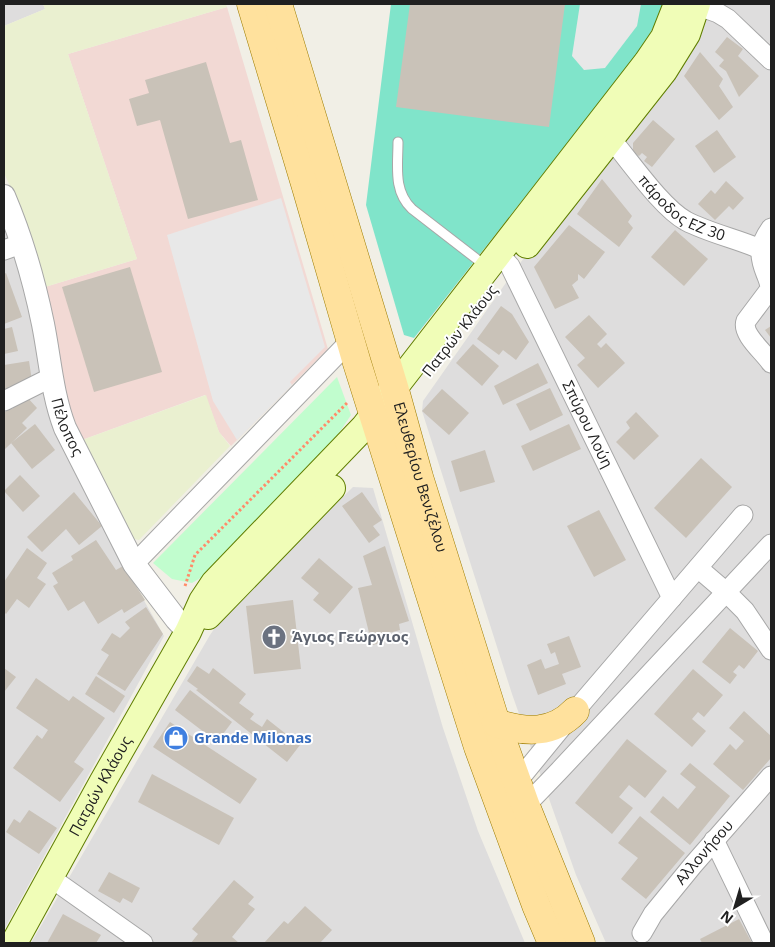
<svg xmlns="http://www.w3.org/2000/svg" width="775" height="947" viewBox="0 0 775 947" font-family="'Open Sans',sans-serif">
<rect width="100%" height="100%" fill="#f1efe6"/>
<g fill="#dedddd">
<path d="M4 4H43L45 9 4 26Z"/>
<path d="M710 4H771V943H606L576 875 512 694 422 411 423 401 517 267 673 71Z"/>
<path d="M4 227 16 261 32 325 44 398 53 426 62 448 102 526 164 636 4 930Z"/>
<path d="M353 487 373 488 443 728 478 831 525 943H31L210 635 223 616Z"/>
</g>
<path fill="#f2d9d4" d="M227 7 328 349 231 446 219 432 205 395 82 440 70 411 45 287 137 259 68 54Z"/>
<g fill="#eaf0d0">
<path d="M43 4H226L227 7 68 54 137 259 45 287 16 199 4 173V26L45 9Z"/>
<path d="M206 395 219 432 230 446 139 540 129 538 82 440Z"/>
</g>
<path fill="#c1fdce" d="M337 377 351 415 337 436 202 577 192 583 172 579 153 563Z"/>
<path fill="#80e4ca" d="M391 4H663L658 18 643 47 414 338 404 335 366 205Z"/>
<g fill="#e8e8e8">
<path d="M580 4H641L637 26 605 68 584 70 572 56Z"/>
<path d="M281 198 325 347 290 382 292 385 237 440 213 401 167 235Z"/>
</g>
<g fill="#c9c2b8">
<path d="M410 4H565L549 127 396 107Z"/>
<path d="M727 37 743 49 738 56 759 76 739 97 726 71 719 66 724 60 715 52Z"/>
<path d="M700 52 723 79 719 86 733 107 719 120 684 76Z"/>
<path d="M206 62 230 143 241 140 258 200 188 219 160 120 137 126 129 99 149 93 145 80Z"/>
<path d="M653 120 675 139 652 167 644 161 647 157 642 153 639 156 633 152V143Z"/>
<path d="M717 130 736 157 714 173 695 146Z"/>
<path d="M602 179 632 216 628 222 633 228 619 247 577 214Z"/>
<path d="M726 181 744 198 733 210 729 206 715 220 698 204 711 190 715 194Z"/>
<path d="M569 225 605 252 584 279 578 274V280L572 285 579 298 555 309 534 267Z"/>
<path d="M675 230 708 259 684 286 651 257Z"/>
<path d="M130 267 162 372 94 392 62 287Z"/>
<path d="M6 273 22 317 4 324V274Z"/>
<path d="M501 306 512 314 529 342 516 360 503 350 499 355 477 339Z"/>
<path d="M589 315 607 334 597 344 601 348 606 343 625 363 598 388 577 365 585 358 565 337Z"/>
<path d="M771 326V338L765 330Z"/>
<path d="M12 327 18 351 4 354V329Z"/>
<path d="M473 344 499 366 482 386 456 363Z"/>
<path d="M29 361 32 381 8 387V393L4 394V365Z"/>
<path d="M538 363 548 383 503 405 494 386Z"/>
<path d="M550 388 563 415 530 431 516 404Z"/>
<path d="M442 389 469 413 449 435 422 411Z"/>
<path d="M26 396 37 408 22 423 27 428 4 450V413L10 407 12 409Z"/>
<path d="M636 412 659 436 634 460 616 442 630 428 626 422Z"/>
<path d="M35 424 55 450 32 469 11 443Z"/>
<path d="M569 424 581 449 533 471 521 446Z"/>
<path d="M485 450 495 482 460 492 451 461Z"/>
<path d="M701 458 732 487 686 538 654 508Z"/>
<path d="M20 475 40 496 23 512 4 491Z"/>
<path d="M74 492 102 526 79 545 66 529 42 552 27 537Z"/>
<path d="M362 492 382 520 373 526 380 535 369 543 342 506Z"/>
<path d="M599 510 626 560 594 577 567 526Z"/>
<path d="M96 540 116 570 123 566 145 600 124 613 122 609 98 624 84 601 68 611 53 586 58 583 52 573 73 560 71 556Z"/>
<path d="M385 546 409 621 399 624 400 630 389 633 391 641 372 645 358 588 372 585 363 556Z"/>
<path d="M27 548 47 563 37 578 46 584 29 608 17 599 6 614 4 612V582Z"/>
<path d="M319 558 353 587 330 614 313 600 319 593 301 578Z"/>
<path d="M293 600 301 669 254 674 246 606Z"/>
<path d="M146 607 163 634 125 691 97 674 109 655 101 650 112 633 120 638 130 628 125 622Z"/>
<path d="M730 628 758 651 744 669 739 665 733 672 737 675 730 684 702 662Z"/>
<path d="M569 636 581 667 562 674 566 684 538 695 527 665 541 659 545 669 559 664 555 652 551 654 547 644Z"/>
<path d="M197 666 209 674 213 668 246 694 239 703 254 714 250 719 262 727 267 719 300 745 287 762 196 690 198 689 187 681Z"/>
<path d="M4 668 16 677 4 692Z"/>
<path d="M693 669 723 695 704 717 698 712 692 719 706 731 692 747 654 714Z"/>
<path d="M96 676 125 696 114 713 85 694Z"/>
<path d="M36 678 69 701 73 696 105 718 74 762 84 769 60 802 13 768 37 735 42 739 48 730 16 708Z"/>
<path d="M190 690 232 722 217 742 175 710Z"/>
<path d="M744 711 771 736V758L743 790 713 764 730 744 736 750 744 741 729 728Z"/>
<path d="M170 722 257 779 240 804 153 747Z"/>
<path d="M627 739 667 771 645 798 629 785 619 797 633 808 612 834 575 803Z"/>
<path d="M690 763 730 796 690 845 650 812 663 796 678 809 696 787 680 774Z"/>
<path d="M152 774 234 818 219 845 138 802Z"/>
<path d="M29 810 57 828 39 854 6 832 14 819 20 823Z"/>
<path d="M640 816 685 853 646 899 621 879 638 858 618 843Z"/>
<path d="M109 872 140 888 132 903 123 898 120 903 98 891Z"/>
<path d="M234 880 254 897 248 904 255 909 232 937 239 943H191L198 934 192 929Z"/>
<path d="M305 906 332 930 320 943H264L284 921 288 924Z"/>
<path d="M63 914 101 935 96 943H47Z"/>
<path d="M739 919 752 943H702L700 939Z"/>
</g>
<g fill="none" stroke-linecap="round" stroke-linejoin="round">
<defs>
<path id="service" d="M398 142C398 166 393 191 412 209L487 267"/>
<g id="minor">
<path d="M696 5 718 13 728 19 771 60"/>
<path id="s1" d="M611 139C630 161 661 207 686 221 713 235 744 240 771 254"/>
<path d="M771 228C759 245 758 254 766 274 768 279 770 283 770 289L746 321C741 334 764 352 771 363"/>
<path d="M4 250 21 244"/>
<path id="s2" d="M498 253 510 266 672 598"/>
<path d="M4 401 52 377"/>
<path d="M134 564 350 341"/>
<path d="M698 568 726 592 745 611 771 650"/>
<path d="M512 788 575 711 743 515"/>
<path d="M516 808 532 799 559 771 771 544"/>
<path d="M714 840 764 943"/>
<path d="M51 878 143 943"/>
<path id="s3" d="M642 933 653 914 693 865 771 776"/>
</g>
<g id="tertiary">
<path id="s4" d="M4 196C21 236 34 280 43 324 50 359 52 394 65 428L134 564 176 619 188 632"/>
</g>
<g id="secondary">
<path d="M527 245 664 71 687 34 697 4"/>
<path d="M208 616 332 488"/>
<path id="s5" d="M14 943 103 781 188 632 202 601 214 583 364 427 647 62 664 37 677 4"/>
</g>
<g id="primary">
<path d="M251 4 306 187 357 363 478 747 536 905 552 943"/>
<path id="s6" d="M278 4 394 387 419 477 496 723 525 804 581 943"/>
<path d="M496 723C526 733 553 734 575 711"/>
</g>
</defs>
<use href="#service" stroke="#a7a7a7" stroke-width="11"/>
<use href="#minor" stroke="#a7a7a7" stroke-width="21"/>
<use href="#tertiary" stroke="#a7a7a7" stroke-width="24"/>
<use href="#secondary" stroke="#607e00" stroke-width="28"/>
<use href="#primary" stroke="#9c7c00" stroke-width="29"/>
<path stroke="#ff8c69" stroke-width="3" stroke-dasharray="2.5 2.5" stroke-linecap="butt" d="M185 586 195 555 348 402"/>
<use href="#service" stroke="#fff" stroke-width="9"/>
<use href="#minor" stroke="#fff" stroke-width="19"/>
<use href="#tertiary" stroke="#fff" stroke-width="22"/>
<use href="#secondary" stroke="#f0fdb7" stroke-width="26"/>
<use href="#primary" stroke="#ffe19d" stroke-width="28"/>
</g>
<defs>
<symbol id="church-disc" viewBox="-11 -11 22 22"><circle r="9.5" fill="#6b7280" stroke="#fff"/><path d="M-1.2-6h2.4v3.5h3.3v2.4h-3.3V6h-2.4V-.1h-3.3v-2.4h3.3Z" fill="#fff"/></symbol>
<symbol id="shop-disc" viewBox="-11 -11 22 22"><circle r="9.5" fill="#3f7fe0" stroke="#fff"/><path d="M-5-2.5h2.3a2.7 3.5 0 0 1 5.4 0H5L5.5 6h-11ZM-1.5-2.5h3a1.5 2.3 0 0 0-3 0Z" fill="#fff"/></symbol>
</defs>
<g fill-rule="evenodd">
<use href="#church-disc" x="260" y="623" width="28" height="28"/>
<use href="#shop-disc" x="162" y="724" width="28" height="28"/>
</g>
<g text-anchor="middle" stroke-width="4" stroke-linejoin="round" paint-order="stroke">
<g font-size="15" fill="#202020" stroke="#fff">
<text dy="5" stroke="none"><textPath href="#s1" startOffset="101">πάροδος ΕΖ 30</textPath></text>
<text transform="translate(460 331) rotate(-52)" y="5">Πατρών Κλάους</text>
<text dy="5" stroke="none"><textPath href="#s2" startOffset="194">Σπύρου Λούη</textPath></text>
<text dy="5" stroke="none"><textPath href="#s4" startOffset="240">Πέλοπος</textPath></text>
<text dy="5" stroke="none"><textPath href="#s6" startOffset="494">Ελευθερίου Βενιζέλου</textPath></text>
<text dy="5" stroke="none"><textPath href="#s5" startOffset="179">Πατρών Κλάους</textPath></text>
<text dy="5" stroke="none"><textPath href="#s3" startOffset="102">Αλλονήσου</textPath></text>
</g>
<g font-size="15" font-weight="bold" fill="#5b616d" stroke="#fff" text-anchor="start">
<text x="292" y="642">Άγιος Γεώργιος</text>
</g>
<g font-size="15" font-weight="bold" fill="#366cbe" stroke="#fff" text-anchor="start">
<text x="194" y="743">Grande Milonas</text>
</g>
</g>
<rect width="775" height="947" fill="none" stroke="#202020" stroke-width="10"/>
<g transform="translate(735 907) rotate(218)" stroke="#ffffff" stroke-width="4" paint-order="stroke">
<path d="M0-4L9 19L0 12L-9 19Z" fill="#202020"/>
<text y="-8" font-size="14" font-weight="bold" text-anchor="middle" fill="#202020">N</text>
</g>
</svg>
